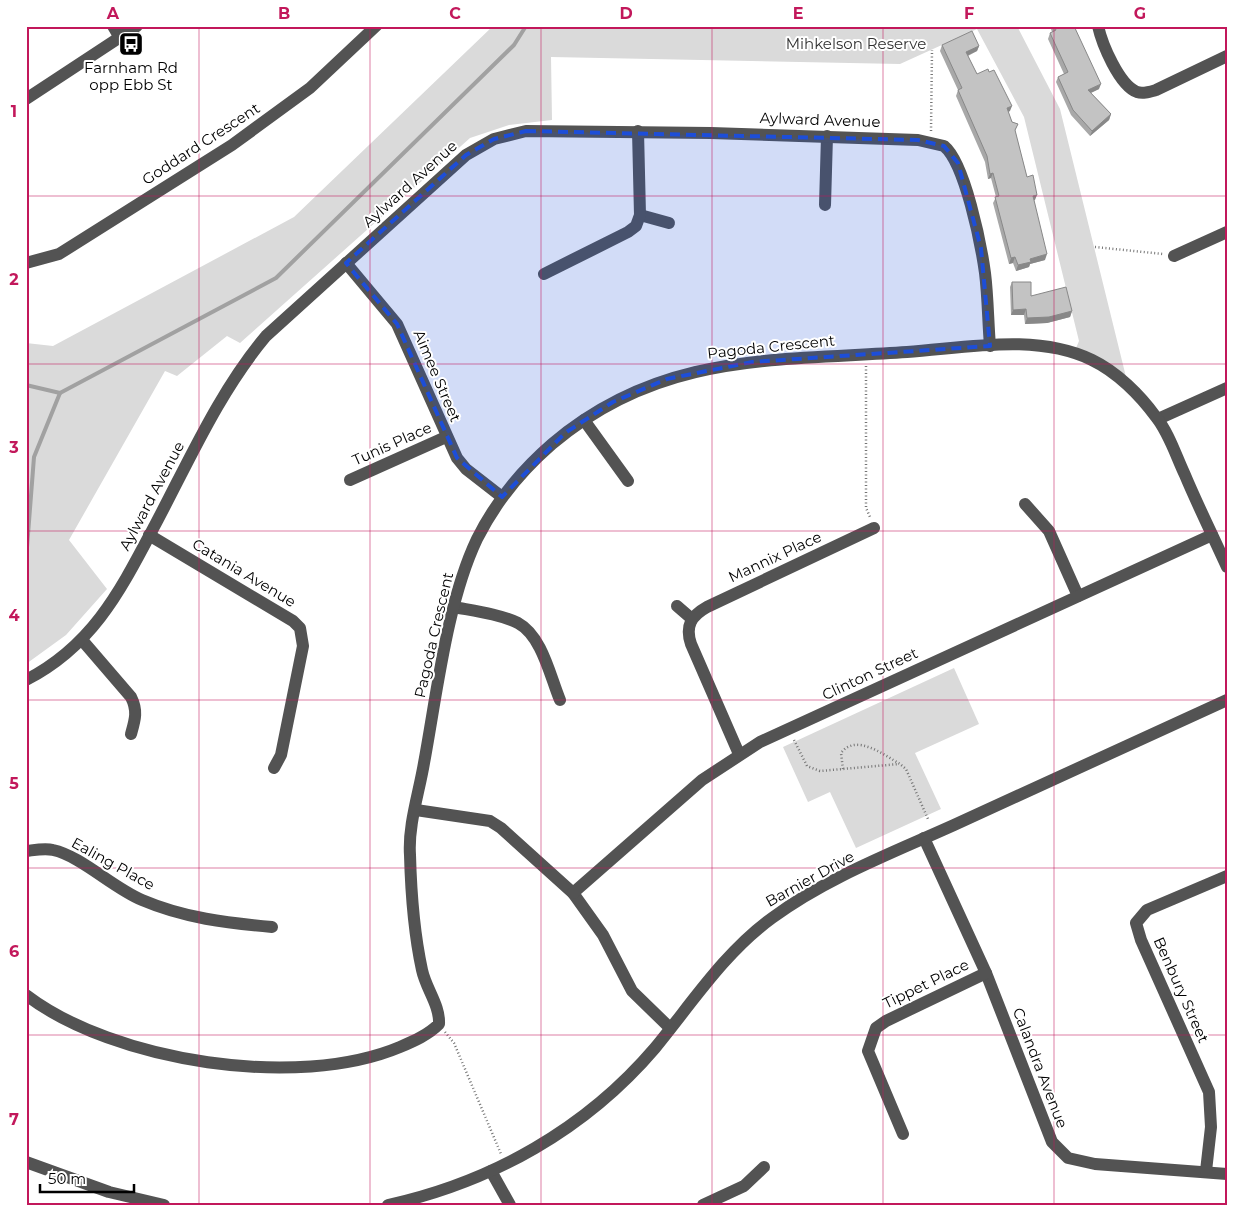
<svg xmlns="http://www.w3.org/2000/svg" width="1253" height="1231" viewBox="0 0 1253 1231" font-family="Montserrat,sans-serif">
<rect width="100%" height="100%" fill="#fff"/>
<g fill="#dadada">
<path d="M493 26H1017L1060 109 1128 385 1074 353 1079 341 1024 117 977 29 900 64 551 57 552 120 509 125 470 138 240 343 227 336 177 376 165 371 69 540 107 589 66 635 26 664V343L53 346 294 217Z"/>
<path d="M954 668 979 724 915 753 941 809 856 848 830 792 808 802 783 747Z"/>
</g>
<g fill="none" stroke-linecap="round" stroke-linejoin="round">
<g stroke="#a1a1a1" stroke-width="4">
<path d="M26 385 60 393"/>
<path d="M26 560 34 457 60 393 276 278 514 45 526 26"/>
</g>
<g stroke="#757575" stroke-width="2.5" stroke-dasharray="1 2.5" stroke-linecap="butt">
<path d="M931 131 932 50"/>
<path d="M1095 247 1163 254"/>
<path d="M866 366V508L870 517"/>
<path d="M794 740 807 766 820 771 899 764"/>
<path d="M843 769 841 753C856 733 884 755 900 764L906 769 928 819"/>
<path d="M445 1032 454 1043 501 1154"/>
</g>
<g stroke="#535353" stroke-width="12">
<path d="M113 26 120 38"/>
<path d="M1098 26C1102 44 1119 85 1137 92 1143 94 1149 92 1156 90L1227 56"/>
<path d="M26 99 137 26"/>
<path d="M825 205 827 136"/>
<path d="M640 215 669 223"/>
<path d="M1174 256 1227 232"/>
<path d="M26 263 59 254 232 145 310 88 376 26"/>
<path d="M346 263 397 324 457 458 466 469 502 497"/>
<path d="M544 274 628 232 636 226 640 215 638 131"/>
<path d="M1158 419 1227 388"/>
<path d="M584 420 628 481"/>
<path d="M350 480 446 437"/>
<path d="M1025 504 1049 531 1078 596"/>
<path d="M149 535 293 621 300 628 303 646 281 755 274 768"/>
<path d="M677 606 692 619"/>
<path d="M454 607C475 611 499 614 518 623 542 636 550 676 560 700"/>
<path d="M82 640 131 697C138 711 135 720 131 734"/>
<path d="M26 680C94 645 121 589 155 525 189 461 219 392 266 336L466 155 494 139 526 131 711 133 918 140 944 146C965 163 981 244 985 273 988 297 988 322 990 346"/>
<path d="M739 754 691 644C685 626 691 616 707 607L874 528"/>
<path d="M416 810 490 821 501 828 573 893 603 935 632 991 670 1028"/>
<path d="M924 838 986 973 1052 1142 1068 1158 1095 1164 1227 1174"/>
<path d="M26 851C35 850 45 848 53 850 81 856 113 888 142 900 184 918 227 923 272 927"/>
<path d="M573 893 702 780 760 742 1212 535"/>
<path d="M26 995C114 1062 298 1090 400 1047 414 1041 428 1035 439 1024 440 1005 426 989 422 970 414 933 411 893 410 855 408 825 419 793 424 763 437 693 447 602 477 539 495 503 522 470 552 444 660 352 775 361 907 352 966 348 1036 333 1092 360 1117 372 1140 395 1156 417 1169 433 1176 456 1185 475 1198 506 1213 536 1227 567"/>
<path d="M903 1134 868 1051 876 1028 886 1021 986 973"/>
<path d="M26 1162 109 1192 164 1205"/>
<path d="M491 1171 510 1205"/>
<path d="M1206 1171 1211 1127 1209 1092 1141 940 1136 923 1147 910 1227 876"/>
<path d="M388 1205C492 1182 586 1129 655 1048 692 1003 724 953 772 918 826 878 892 853 954 825 1045 783 1136 741 1227 700"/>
<path d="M703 1205 744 1186 764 1167"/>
</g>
</g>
<g fill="#a8a8a8">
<path d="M1050 26H1074L1099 89 1091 93 1111 114 1109 120 1090 136 1071 115 1056 82 1058 77 1064 74 1048 39 1050 33 1052 32Z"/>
<path d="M942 45 979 46 977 51 968 56 977 74 1010 111 1008 112 1012 122 1018 124 1015 131 1027 177 1035 200H1034L1045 260 1030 264 1029 267 1016 271 1013 263 1009 264 993 203 996 197 991 178 988 179 985 162 956 96 958 90 940 51Z"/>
<path d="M1012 282 1031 296 1072 311 1070 317 1047 323 1025 324 1024 315H1011L1010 287Z"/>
</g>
<g fill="#888">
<path d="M979 46 977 51 964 57 966 52Z"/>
<path d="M1101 84 1099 89 1086 95 1088 90Z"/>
<path d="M1012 106 1010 111 1005 113 1007 108Z"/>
<path d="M1111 114 1109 120 1090 136 1092 131Z"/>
<path d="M993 173 991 178 988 179 990 174Z"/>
<path d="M1037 195 1035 200 1031 201 1033 196Z"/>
<path d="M1047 254 1045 260 1030 264 1029 267 1016 271 1018 265 1030 259Z"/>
<path d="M1015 257 1013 263 1009 264 1011 258Z"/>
<path d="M1026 309 1024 315H1011L1013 310Z"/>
<path d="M1072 311 1070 317 1047 323 1025 324 1027 318Z"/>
</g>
<g fill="#c3c3c3" stroke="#888">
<path d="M1054 26H1074L1101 84 1088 90 1111 114 1092 131 1073 110 1058 77 1068 72 1050 33 1056 30Z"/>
<path d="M972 31 979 46 966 52 977 74 988 69 989 72 994 70 1012 106 1007 108 1012 122 1018 124 1015 130 1027 177 1033 175 1037 195 1033 196 1047 254 1030 259 1031 262 1018 265 1015 257 1011 258 995 197 999 196 993 173 990 174 987 156 958 90 962 88 942 45Z"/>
<path d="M1012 282H1031V296L1066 287 1072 311 1049 317 1027 318 1026 309 1013 310Z"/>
</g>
<path fill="#1d4ed8" fill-opacity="0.2" stroke="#1d4ed8" stroke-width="4" stroke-dasharray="10 6" stroke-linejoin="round" d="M526 131 918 140 944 146 958 163 981 248 990 346 752 362 667 379 613 402 565 433 502 497 457 458 397 324 346 263 466 155 494 139Z"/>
<path fill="none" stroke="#c2185b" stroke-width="1" stroke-opacity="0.55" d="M199 26V1205M370 26V1205M541 26V1205M712 26V1205M883 26V1205M1054 26V1205M26 196H1227M26 364H1227M26 531H1227M26 700H1227M26 868H1227M26 1035H1227"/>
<defs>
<symbol id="bus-square" viewBox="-11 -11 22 22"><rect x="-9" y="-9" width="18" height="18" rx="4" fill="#000" stroke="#fff"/><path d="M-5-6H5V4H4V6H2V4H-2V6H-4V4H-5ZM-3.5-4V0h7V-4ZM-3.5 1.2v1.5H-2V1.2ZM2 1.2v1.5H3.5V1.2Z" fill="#fff"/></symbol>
</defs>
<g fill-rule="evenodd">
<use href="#bus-square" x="117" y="30" width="28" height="28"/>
</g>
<g text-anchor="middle" stroke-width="4" stroke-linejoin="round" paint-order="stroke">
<g font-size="15" fill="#313131" stroke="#fff">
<text x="856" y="49">Mihkelson Reserve</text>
</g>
<g font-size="15" fill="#000" stroke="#fff">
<text x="131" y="73">Farnham Rd<tspan x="131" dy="17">opp Ebb St</tspan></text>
</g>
<g font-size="15" fill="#000" stroke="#fff">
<text transform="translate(820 120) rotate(2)" y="5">Aylward Avenue</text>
<text transform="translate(201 144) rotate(-33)" y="5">Goddard Crescent</text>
<text transform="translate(410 184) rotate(-42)" y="5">Aylward Avenue</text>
<text transform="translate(771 347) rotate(-6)" y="5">Pagoda Crescent</text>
<text transform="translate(437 376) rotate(67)" y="5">Aimee Street</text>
<text transform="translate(392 444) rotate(-24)" y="5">Tunis Place</text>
<text transform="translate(152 496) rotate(-62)" y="5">Aylward Avenue</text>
<text transform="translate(775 557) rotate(-25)" y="5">Mannix Place</text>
<text transform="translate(244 573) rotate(31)" y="5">Catania Avenue</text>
<text transform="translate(434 635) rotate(-77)" y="5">Pagoda Crescent</text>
<text transform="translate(870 674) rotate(-25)" y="5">Clinton Street</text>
<text transform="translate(113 864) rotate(29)" y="5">Ealing Place</text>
<text transform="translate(810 879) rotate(-29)" y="5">Barnier Drive</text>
<text transform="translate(926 984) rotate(-26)" y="5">Tippet Place</text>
<text transform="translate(1181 990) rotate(66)" y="5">Benbury Street</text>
<text transform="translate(1040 1068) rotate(69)" y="5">Calandra Avenue</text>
</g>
</g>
<rect width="1253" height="1231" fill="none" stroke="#ffffff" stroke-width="55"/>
<path d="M40 1184v8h94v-8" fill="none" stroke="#000000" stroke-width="2.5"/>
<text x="48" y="1184" font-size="15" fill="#000000" stroke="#ffffff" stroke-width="4" paint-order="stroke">50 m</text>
<rect x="28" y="28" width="1198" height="1176" fill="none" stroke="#c2185b" stroke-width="2"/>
<g font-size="16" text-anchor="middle" font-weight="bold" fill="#c2185b">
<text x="113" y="19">A</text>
<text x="284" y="19">B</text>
<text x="455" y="19">C</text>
<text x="626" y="19">D</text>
<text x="798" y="19">E</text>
<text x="969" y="19">F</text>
<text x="1140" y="19">G</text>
<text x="14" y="117">1</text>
<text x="14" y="285">2</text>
<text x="14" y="453">3</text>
<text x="14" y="621">4</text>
<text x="14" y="789">5</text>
<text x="14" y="957">6</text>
<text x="14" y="1125">7</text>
</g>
</svg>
